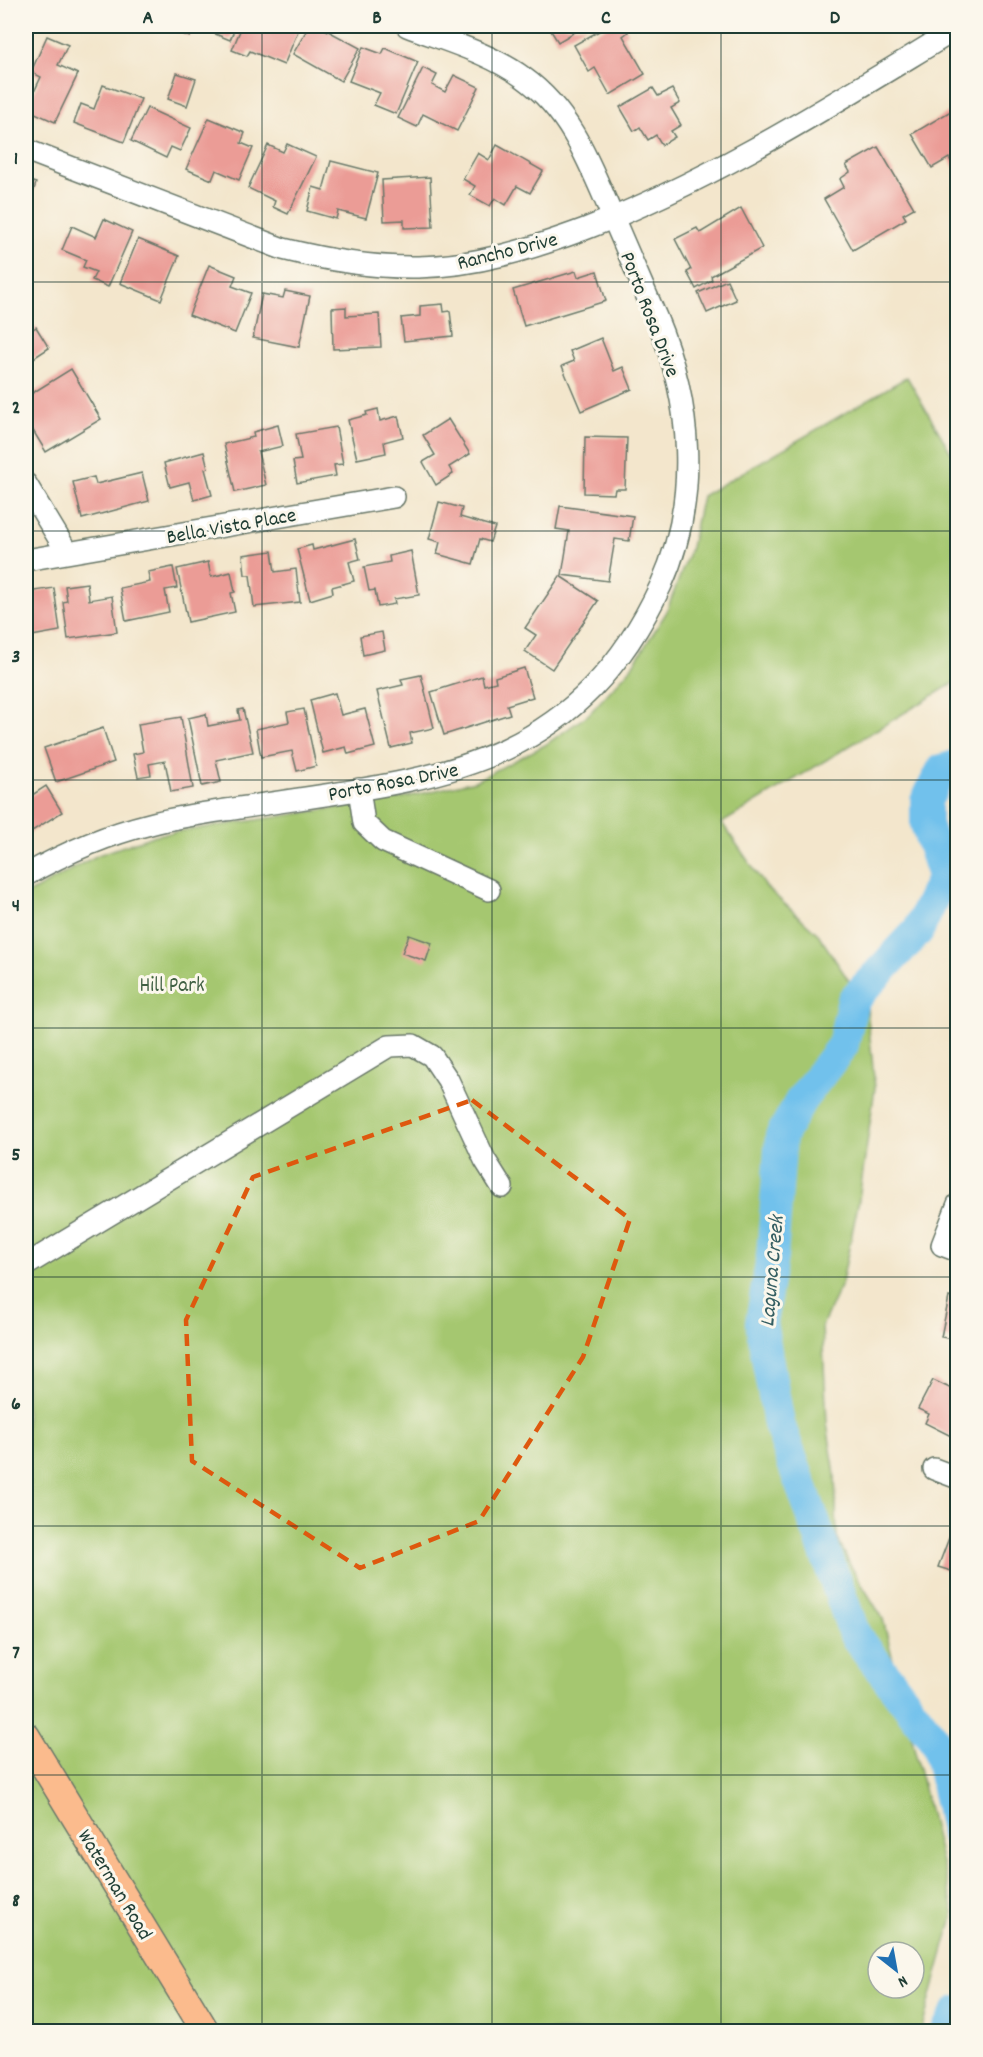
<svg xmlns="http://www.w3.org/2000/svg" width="983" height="2057" viewBox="0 0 983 2057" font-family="Dekko,sans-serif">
<rect width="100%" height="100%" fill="#fbf7ec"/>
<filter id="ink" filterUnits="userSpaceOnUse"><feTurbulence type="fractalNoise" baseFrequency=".0167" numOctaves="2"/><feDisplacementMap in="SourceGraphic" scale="12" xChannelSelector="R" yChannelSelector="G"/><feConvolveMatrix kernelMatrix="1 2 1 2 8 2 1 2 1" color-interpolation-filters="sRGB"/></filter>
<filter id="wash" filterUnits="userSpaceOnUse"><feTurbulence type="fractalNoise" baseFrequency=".008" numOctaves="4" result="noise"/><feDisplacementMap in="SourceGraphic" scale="24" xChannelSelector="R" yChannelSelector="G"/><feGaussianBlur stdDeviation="1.35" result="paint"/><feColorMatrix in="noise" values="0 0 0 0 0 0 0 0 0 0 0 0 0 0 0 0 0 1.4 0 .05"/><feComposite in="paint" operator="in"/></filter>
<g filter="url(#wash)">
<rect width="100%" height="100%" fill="#f3e6cc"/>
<path fill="#a5c76f" stroke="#628252" stroke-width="1.5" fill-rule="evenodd" d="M907 377 957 463V681L722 823 766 887 818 934 867 1008 875 1088 859 1199 842 1282 822 1326 827 1423 835 1475 837 1537 850 1565 883 1619 954 1913 921 2031H26V895L98 855 156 835 402 798 475 781 545 745 589 714 631 668 666 613 691 547 702 496ZM878 1952H914V1988H878Z"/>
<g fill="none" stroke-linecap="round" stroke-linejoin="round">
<g stroke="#71c1ec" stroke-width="32">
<path d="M958 765 942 770 926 801V824L943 876 918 931 853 1000 843 1045 801 1100 781 1136 772 1257 761 1323 779 1424 855 1635 938 1745 958 1839"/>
<path d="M946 2032 958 2011"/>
</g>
</g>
<g id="blocks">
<g fill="#eb9c96">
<path d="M175 26H194L190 37 173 30Z"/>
<path d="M196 26H236L230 40Z"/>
<path d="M242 26H300L284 65 250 51 247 56 232 50Z"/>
<path d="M309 26H319L360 48 341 81 293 54Z"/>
<path d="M548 26H585L558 42Z"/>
<path d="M608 26H624L628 32 623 36 645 74 610 95 595 68 589 72 574 45Z"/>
<path d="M47 36 68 45 58 65 78 74 55 122 26 109 41 77 31 72Z"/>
<path d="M363 47 382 54 385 48 418 62 396 114 374 105 380 93 349 81Z"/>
<path d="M423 68 437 75 432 85 445 92 454 75 479 87 457 131 423 114 417 127 398 118Z"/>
<path d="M177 73 196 79 187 106 168 99Z"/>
<path d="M103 85 141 99 124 142 74 123 81 104 94 109Z"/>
<path d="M653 88 658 96 672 89 680 103 671 108 681 125 671 131 675 137 662 145 656 135 648 140 640 127 634 131 620 107Z"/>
<path d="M958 99V167L955 169 949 158 932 168 912 134 956 108 953 102Z"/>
<path d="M147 108 191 128 180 151 171 147 166 158 131 141Z"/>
<path d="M209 118 245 133 241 143 253 148 239 180 216 170 212 180 186 169Z"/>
<path d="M287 144 316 157 288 214 273 207 275 201 248 188 268 145 283 152Z"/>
<path d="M497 145 543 171 530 193 517 186 506 205 495 198 490 206 470 195 475 186 463 179 478 153 489 160Z"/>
<path d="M878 147 914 208 903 214 906 219 853 250 824 199 844 187 840 179 850 172 846 165Z"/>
<path d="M331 161 378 173 366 218 338 211 336 219 307 211 313 187 323 190Z"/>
<path d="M430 177 433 227 404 228V220L384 221 382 180Z"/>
<path d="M26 180 36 183 29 206 26 205Z"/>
<path d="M741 208 762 248 711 276 712 280 696 289 687 272 691 270 675 239 697 228 700 233Z"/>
<path d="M104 219 132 232 108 287 92 280 96 272 83 267 86 260 62 250 72 226 96 237Z"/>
<path d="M138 239 179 256 161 300 120 283Z"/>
<path d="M209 265 236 276 232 286 251 293 235 333 189 315Z"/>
<path d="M576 271 578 277 597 271 606 301 524 326 513 290Z"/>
<path d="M727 280 736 300 707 313 698 293Z"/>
<path d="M285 291 310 296 299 347 253 338 262 294 283 298Z"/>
<path d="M443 304 444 312 450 311 453 336 404 341 401 318 420 316V306Z"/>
<path d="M346 307V316L379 314 381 347 333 349 332 308Z"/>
<path d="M36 327 49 348 26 363V334Z"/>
<path d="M601 338 614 371 623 367 632 389 581 411 562 366 574 361 570 351Z"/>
<path d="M71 369 101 419 46 452 26 419V397Z"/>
<path d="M378 409 380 421 398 416 403 437 384 442 386 453 357 459 348 420 367 415 366 412Z"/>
<path d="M448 419 470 454 449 467 453 474 436 485 423 462 435 455 423 435Z"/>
<path d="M278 425 283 446 258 452 266 485 235 492 224 444 254 437 253 432Z"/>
<path d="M336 427 343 464 334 465 336 476 297 483 293 461 301 460 296 434Z"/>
<path d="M585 437 627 438 625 489H615L614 494 584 493Z"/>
<path d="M204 452 208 468 205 469 212 495 194 500 189 482 170 487 164 463Z"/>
<path d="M142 473 149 501 82 519 73 482 94 477 96 484Z"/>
<path d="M439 502 462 508 460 517 495 527 490 542 480 539 473 564 437 554 440 542 429 539Z"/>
<path d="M560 506 633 516 629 541 615 539 608 581 562 575 569 531 556 529Z"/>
<path d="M355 539 360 559 349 562 354 581 332 587 333 593 310 600 297 549 312 545 313 550Z"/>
<path d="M272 551 275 572 296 569 300 602 254 607 250 575H245L243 555Z"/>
<path d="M411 551 419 595 394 599 395 604 378 607 375 590 369 591 364 567 390 562 389 556Z"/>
<path d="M208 562 211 577 231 572 235 592 231 593 235 612 188 622 177 569Z"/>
<path d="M173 567 177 588 165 590 169 612 126 621 120 588 150 582 148 572Z"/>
<path d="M560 576 598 601 552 669 525 651 536 635 525 628Z"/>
<path d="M87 583 89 600 112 596 117 632 68 639 63 602 67 601 65 586Z"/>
<path d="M54 588 60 631 26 637V595L28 592Z"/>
<path d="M382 632 385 650 363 655 360 636Z"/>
<path d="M524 668 533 697 507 705 510 714 444 735 431 692 482 676 484 685 496 682 495 677Z"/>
<path d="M421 675 434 728 410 733 412 743 391 748 377 691 403 685 401 679Z"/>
<path d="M335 693 341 715 365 709 375 747 348 754 346 747 323 753 310 700Z"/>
<path d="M243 709 253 752 216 760 221 782 202 786 188 718 206 714 208 726 240 720 238 710Z"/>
<path d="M304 709 316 766 297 771 292 751 261 757 256 729 289 722 287 712Z"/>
<path d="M181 717 193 788 171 792 165 761 149 764 151 775 138 777 133 754 143 752 138 724Z"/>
<path d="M103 728 114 762 56 782 44 748Z"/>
<path d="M46 786 62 812 26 835V799Z"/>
<path d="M409 935 432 943 426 961 402 953Z"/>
<path d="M949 1297 958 1299V1340L941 1337Z"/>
<path d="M933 1380 958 1392 955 1407 958 1409V1432L955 1438 925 1423 929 1414 918 1409Z"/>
<path d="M949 1538 958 1541V1573L938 1567Z"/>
</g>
</g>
</g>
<g filter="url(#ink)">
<use href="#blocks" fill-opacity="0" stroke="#697869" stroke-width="1.5"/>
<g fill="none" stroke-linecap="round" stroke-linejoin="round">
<defs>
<g id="minor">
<path d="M26 150 283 249C327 260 372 268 418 267 476 266 531 249 585 229 718 178 837 101 958 28"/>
<path d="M26 484 67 552"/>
<path d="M26 560 394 497"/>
<path d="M359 789 364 823 383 841 489 890"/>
<path d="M26 875C65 853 105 835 150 824 177 817 206 813 233 809 419 779 570 780 661 585 700 499 692 402 656 317 641 282 626 247 611 213 589 162 570 111 524 78 490 53 446 41 407 26"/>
<path d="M958 1204 942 1245 958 1251"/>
<path d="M26 1265 389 1046 413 1045 432 1056 448 1080 485 1160 502 1187"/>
<path d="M934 1469 958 1478"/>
</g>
<path id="major" d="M26 1736 206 2032"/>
</defs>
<use href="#minor" stroke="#697869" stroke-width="24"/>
<use href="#major" stroke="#697869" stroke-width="30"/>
<use href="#minor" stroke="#fff" stroke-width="21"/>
<use href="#major" stroke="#fbbb8d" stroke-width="27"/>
</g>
</g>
<path fill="none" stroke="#de580e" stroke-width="4.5" stroke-dasharray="12 8" stroke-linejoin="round" d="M472 1100 630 1219 583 1357 479 1521 360 1568 192 1461 186 1320 253 1177Z"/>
<path fill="none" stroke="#1f3d34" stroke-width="1.5" stroke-opacity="0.55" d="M262 26V2032M492 26V2032M721 26V2032M26 282H958M26 531H958M26 780H958M26 1028H958M26 1277H958M26 1526H958M26 1775H958"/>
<g text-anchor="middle" stroke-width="6" stroke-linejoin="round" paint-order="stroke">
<g font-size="21" fill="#1f3d34" stroke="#fbf7ec">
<text transform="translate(507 250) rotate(-14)" y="7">Rancho Drive</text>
<text transform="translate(651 314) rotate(69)" y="7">Porto Rosa Drive</text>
<text transform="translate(231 525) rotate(-10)" y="7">Bella Vista Place</text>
<text transform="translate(393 781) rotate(-11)" y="7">Porto Rosa Drive</text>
<text transform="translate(116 1884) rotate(59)" y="7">Waterman Road</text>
</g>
<g font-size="21" fill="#406043" stroke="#fbf7ec">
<text x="172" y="991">Hill Park</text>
</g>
<g font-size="22" font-style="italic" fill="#345e62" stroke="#fbf7ec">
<text transform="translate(770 1271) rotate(-85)" y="8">Laguna Creek</text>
</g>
</g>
<rect width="983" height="2057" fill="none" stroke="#fbf7ec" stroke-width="66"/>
<g transform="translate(896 1970) rotate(149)"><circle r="28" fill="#fbf7ec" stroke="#a3ada2" stroke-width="1.5"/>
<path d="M0-4.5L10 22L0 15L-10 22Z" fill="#1f6fb2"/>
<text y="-9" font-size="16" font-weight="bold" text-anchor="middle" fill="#1f3d34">N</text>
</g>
<rect x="33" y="33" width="917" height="1991" fill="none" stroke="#1f3d34" stroke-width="2"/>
<g font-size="20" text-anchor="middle" font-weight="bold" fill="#1f3d34">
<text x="148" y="23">A</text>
<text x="377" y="23">B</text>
<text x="606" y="23">C</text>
<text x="835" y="23">D</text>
<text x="16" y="164">1</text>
<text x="16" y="413">2</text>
<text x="16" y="662">3</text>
<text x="16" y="911">4</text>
<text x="16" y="1160">5</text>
<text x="16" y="1409">6</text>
<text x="16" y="1658">7</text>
<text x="16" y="1906">8</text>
</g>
</svg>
